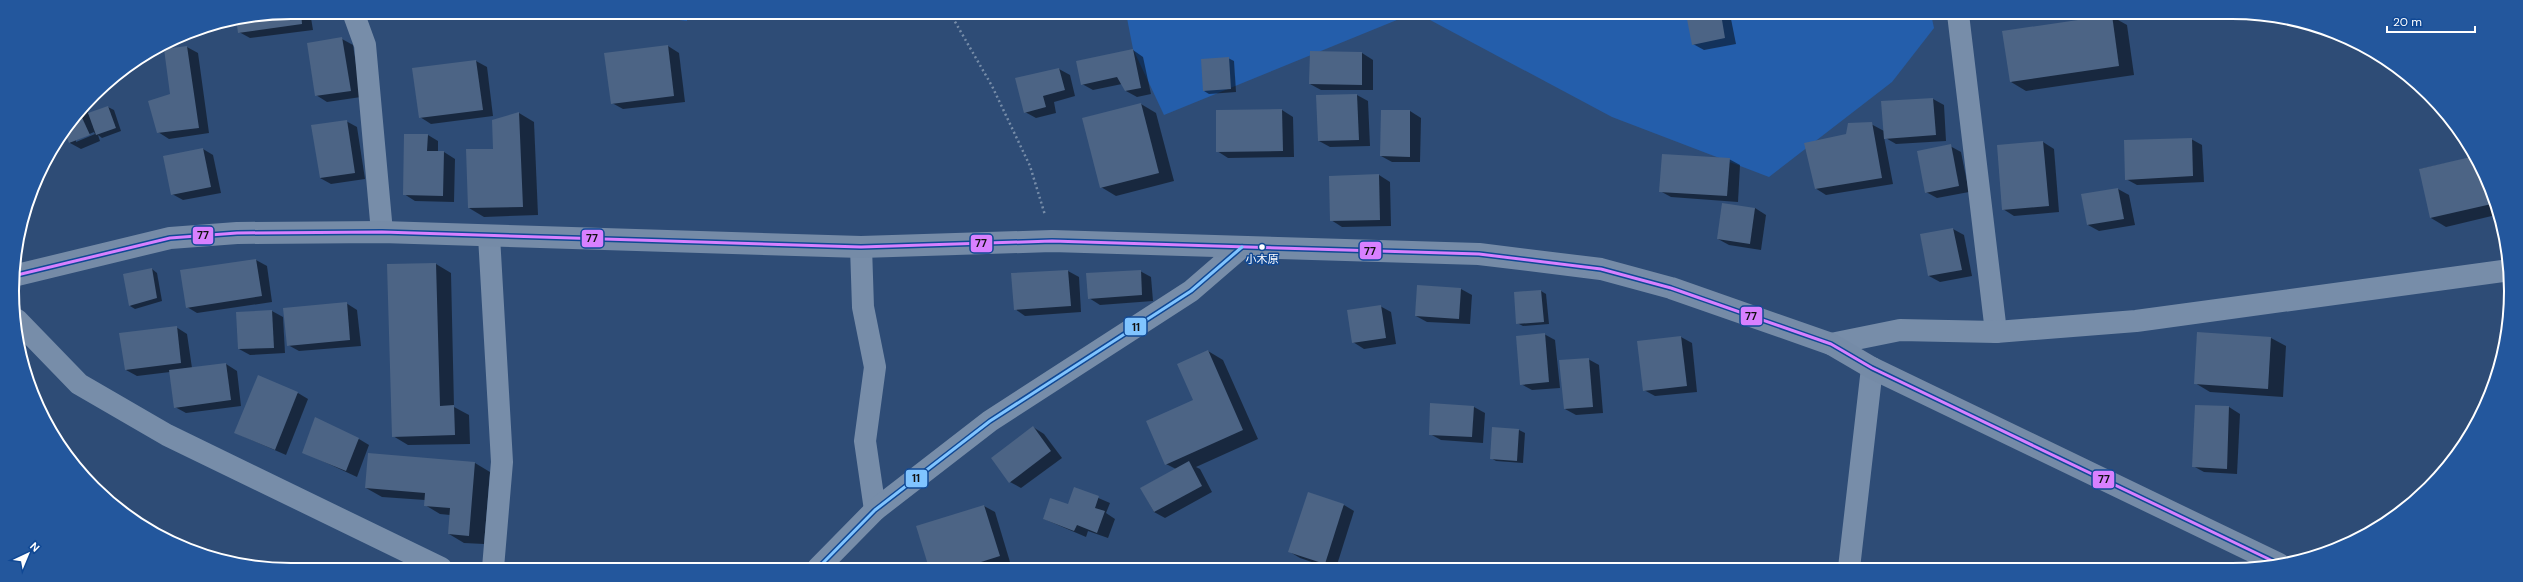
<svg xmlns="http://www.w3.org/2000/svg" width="2523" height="582" viewBox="0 0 2523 582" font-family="'DM Sans','Noto Sans JP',sans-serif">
<rect width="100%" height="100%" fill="#2e4c76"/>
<g fill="#245eab">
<path d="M620 12H687V21Z"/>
<path d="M1126 13H1414L1164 115 1133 49Z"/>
<path d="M1417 13 1931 14 1934 28 1892 82 1769 177 1612 117Z"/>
</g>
<g fill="#0007" fill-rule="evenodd">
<path d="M291 12H310L313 30 250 38 239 32 237 17Z"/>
<path d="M1687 14H1730L1736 44 1704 50 1693 44Z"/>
<path d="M2111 16 2127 25 2134 75 2026 91 2011 82Z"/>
<path d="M342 39 353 45 361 97 327 102 316 95 308 44Z"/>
<path d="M668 46 679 53 685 102 623 109 612 103Z"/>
<path d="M187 47 198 53 209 133 169 139 158 132 171 94 165 50Z"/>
<path d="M1133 50 1143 57 1151 94 1137 97 1126 91 1122 84 1093 90 1082 84Z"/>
<path d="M1362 53 1373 60V90H1321L1310 84Z"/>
<path d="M1228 58 1234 61 1236 92 1209 94 1204 91Z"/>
<path d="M476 61 487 67 493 116 431 124 420 117Z"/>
<path d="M1059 69 1070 75 1075 96 1054 102 1056 113 1036 118 1025 112Z"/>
<path d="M1357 95 1368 101 1370 146 1330 147 1319 141 1317 96Z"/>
<path d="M1933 99 1944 105 1946 141 1896 144 1884 137 1893 184 1826 195 1815 188 1847 135 1871 124 1884 131Z"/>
<path d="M1141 104 1156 113 1174 181 1116 196 1101 187Z"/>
<path d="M85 105 89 114 108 107 114 110 121 131 102 138 98 135 100 141 81 149 70 143 65 129ZM94 132 95 134 76 142V140Z"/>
<path d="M1282 110 1293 117 1294 157 1228 158 1217 151Z"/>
<path d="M1410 111 1421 118 1420 162H1392L1381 156Z"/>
<path d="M519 113 534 122 538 215 484 217 469 208Z"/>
<path d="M346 121 357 127 365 179 331 184 320 178Z"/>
<path d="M428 135 438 141V152H444L455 159 454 202 415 201 404 194Z"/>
<path d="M2191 139 2202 145 2204 182 2137 185 2126 179Z"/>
<path d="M2043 142 2054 149 2059 212 2014 216 2003 209Z"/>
<path d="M1950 146 1961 152 1969 192 1937 198 1926 192Z"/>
<path d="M203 149 213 155 221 193 183 200 172 194Z"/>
<path d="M2475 157 2482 168 2500 214 2446 227 2431 218 2420 169Z"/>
<path d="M1729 159 1740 165 1738 202 1671 197 1660 191Z"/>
<path d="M1379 175 1390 182 1391 226 1342 227 1331 220Z"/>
<path d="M2118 189 2129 195 2135 225 2099 231 2088 225 2083 195Z"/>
<path d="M1755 208 1766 215 1761 250 1729 245 1718 239Z"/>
<path d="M1953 229 1964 235 1972 276 1940 282 1929 276 1921 235Z"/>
<path d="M256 260 267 266 272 302 197 313 187 307 181 271Z"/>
<path d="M436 264 451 273 454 407 469 415 470 444 408 445 393 436Z"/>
<path d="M152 269 157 273 162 301 135 309 130 306Z"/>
<path d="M1068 271 1079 277 1081 312 1025 316 1015 309Z"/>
<path d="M1140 271 1151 277 1153 301 1100 305 1089 298Z"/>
<path d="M1461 289 1472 295 1470 324 1427 322 1416 316Z"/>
<path d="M1541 291 1546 294 1549 324 1523 326 1517 323Z"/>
<path d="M346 303 357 310 361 346 299 351 288 345Z"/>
<path d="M1380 306 1391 312 1396 344 1364 349 1353 342Z"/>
<path d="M272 311 283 317 285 353 250 355 239 349Z"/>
<path d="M176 327 187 334 192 368 226 364 237 371 241 406 186 413 175 407 170 372 137 376 126 370Z"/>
<path d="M1544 334 1555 340 1560 388 1532 390 1521 384Z"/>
<path d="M1681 337 1692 343 1697 392 1655 396 1644 390Z"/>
<path d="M2271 338 2286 346 2283 397 2210 392 2195 383Z"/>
<path d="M1208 351 1223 360 1258 439 1196 467 1200 469 1212 492 1165 518 1154 512 1141 488 1176 469 1166 464 1194 401Z"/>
<path d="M1588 359 1599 365 1603 413 1576 415 1565 409Z"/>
<path d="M298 393 308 399 286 455 236 433Z"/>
<path d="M2196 406 2229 407 2240 414 2237 474 2204 472 2193 466Z"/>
<path d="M1474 407 1485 413 1483 443 1441 440 1430 434Z"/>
<path d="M1033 427 1044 434 1062 458 1021 488 1010 482Z"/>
<path d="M1493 428 1519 430 1525 433 1523 463 1496 461 1491 458Z"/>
<path d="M359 439 369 445 357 477 303 452Z"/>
<path d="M369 454 475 463 490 472 484 544 464 543 449 534 450 515 440 514 425 505V500L382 497 366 488Z"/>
<path d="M1075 488 1110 503 1106 513 1115 519 1108 538 1088 531 1086 537 1044 519 1069 506Z"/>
<path d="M1344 505 1354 511 1336 568H1329L1300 558 1290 552Z"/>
<path d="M984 506 995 512 1010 562 992 568H930Z"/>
</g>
<g fill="#4c6485">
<path d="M301 12 302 24 238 33 236 17Z"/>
<path d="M1686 14H1721L1725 38 1692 45Z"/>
<path d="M2112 15 2119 66 2010 82 2002 31Z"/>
<path d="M342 37 351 91 315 96 307 43Z"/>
<path d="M668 45 674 96 611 104 604 53Z"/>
<path d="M187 46 199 128 157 133 148 101 170 94 164 49Z"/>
<path d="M1133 49 1141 88 1125 91 1117 77 1081 85 1076 61Z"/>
<path d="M1310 51 1362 52V85L1309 84Z"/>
<path d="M1229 57 1231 89 1203 91 1201 59Z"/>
<path d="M476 60 483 110 419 118 412 68Z"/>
<path d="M1059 68 1065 90 1043 96 1046 107 1024 113 1015 78Z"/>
<path d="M1357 94 1359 140 1318 141 1316 95Z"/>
<path d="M1933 98 1936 135 1884 139 1881 101Z"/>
<path d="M1141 103 1159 173 1100 188 1082 118Z"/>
<path d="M108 106 116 128 96 135 88 113Z"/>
<path d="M1282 109 1283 151 1216 152V110Z"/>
<path d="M1381 110H1410V157L1380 156Z"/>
<path d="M79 111 90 135 69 143 64 130Z"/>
<path d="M519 112 523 207 468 208 466 149H493L492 120Z"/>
<path d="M347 120 355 173 320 178 311 125Z"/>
<path d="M1872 122 1882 178 1815 189 1804 143 1846 134 1848 123Z"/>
<path d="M404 134H428L427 151H444L443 196 403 195Z"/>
<path d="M2192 138 2193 176 2125 180 2124 140Z"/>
<path d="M2043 141 2049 206 2002 210 1997 145Z"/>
<path d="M1951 144 1959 186 1925 193 1917 151Z"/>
<path d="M203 148 211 187 171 195 163 156Z"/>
<path d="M1662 154 1730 158 1727 196 1659 192Z"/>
<path d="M2475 156 2482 168 2496 203 2430 218 2419 169Z"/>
<path d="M1379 174 1380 220 1330 221 1329 176Z"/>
<path d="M2118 188 2124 219 2087 225 2081 194Z"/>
<path d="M1722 203 1755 208 1750 244 1717 239Z"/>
<path d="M1953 228 1962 270 1928 276 1920 234Z"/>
<path d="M256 259 262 296 186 308 180 270Z"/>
<path d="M436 263 440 406 454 405 455 435 392 437 387 264Z"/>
<path d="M152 268 157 298 129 306 123 274Z"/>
<path d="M1068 270 1071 306 1014 310 1011 273Z"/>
<path d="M1141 270 1142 295 1088 299 1086 273Z"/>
<path d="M1417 285 1461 288 1459 319 1415 316Z"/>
<path d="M1541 290 1544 322 1516 324 1514 292Z"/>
<path d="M347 302 350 340 287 346 283 308Z"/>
<path d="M1381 305 1386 338 1352 343 1347 310Z"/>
<path d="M272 310 274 348 238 349 236 312Z"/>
<path d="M177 326 181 363 125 370 119 333Z"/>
<path d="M2197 332 2271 337 2268 389 2194 384Z"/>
<path d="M1545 333 1549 382 1520 385 1516 336Z"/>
<path d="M1681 336 1687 386 1643 391 1637 341Z"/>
<path d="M1208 350 1243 430 1165 465 1146 421 1193 400 1177 364Z"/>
<path d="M1589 358 1593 407 1564 409 1559 360Z"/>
<path d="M226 363 231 400 174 408 169 370Z"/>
<path d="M258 375 298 392 275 450 234 433Z"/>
<path d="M1430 403 1474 406 1472 437 1429 435Z"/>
<path d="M2195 405 2229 406 2227 469 2192 467Z"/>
<path d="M315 417 359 438 346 471 302 453Z"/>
<path d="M1033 426 1051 451 1009 483 991 458Z"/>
<path d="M1492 427 1519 429 1517 461 1490 459Z"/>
<path d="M368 453 475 462 469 536 448 534 450 508 424 506 425 493 365 488Z"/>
<path d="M1189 461 1202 486 1154 512 1140 488Z"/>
<path d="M1074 487 1099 496 1095 508 1105 511 1097 533 1077 525 1074 531 1043 519 1050 498 1068 504Z"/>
<path d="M1308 492 1344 504 1325 564 1288 552Z"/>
<path d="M984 505 1000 556 962 568H929L916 526Z"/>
</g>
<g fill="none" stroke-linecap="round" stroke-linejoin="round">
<path stroke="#778da9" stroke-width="2.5" stroke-dasharray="2 3" stroke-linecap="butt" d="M950 13 992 86 1030 166 1045 215"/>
<g stroke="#778da9" stroke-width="22">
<path d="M353 12 365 45 382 232"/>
<path d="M1958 14 1996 332"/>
<path d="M489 236 502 462 493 568"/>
<path d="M861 247 863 307 875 367 865 441 875 510"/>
<path d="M17 320 79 384 167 435 441 568"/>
<path d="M1831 344 1900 330 1996 332 2136 321 2510 270"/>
<path d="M818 568 875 510 990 421 1191 291 1242 247"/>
<path d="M1849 568 1872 368"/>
</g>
<path stroke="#758ba7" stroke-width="22" d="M13 276 170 238 237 233 382 232 861 247 1052 241 1479 254 1601 269 1671 288 1831 344 1872 368 2279 564"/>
<defs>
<path id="bus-1" d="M13 276 170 238 237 233 382 232 861 247 1052 241 1479 254 1601 269 1671 288 1831 344 1872 368 2279 564"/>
<path id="bus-2" d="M818 568 875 510 990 421 1191 291 1242 247"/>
</defs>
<use href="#bus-1" stroke="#104894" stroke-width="6"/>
<use href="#bus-2" stroke="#104894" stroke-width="6"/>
<use href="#bus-1" stroke="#d880ff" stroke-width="3"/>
<use href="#bus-2" stroke="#80c4ff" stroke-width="3"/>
</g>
<circle fill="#fff" stroke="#104894" stroke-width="1.5" cx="1262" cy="247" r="3.5"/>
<g text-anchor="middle" stroke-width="3" stroke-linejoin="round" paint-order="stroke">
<g font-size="11" fill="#fff" stroke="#104894">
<text x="1262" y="263">小木原</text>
</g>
</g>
<path d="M0 0H2523V582H0ZM291 19H2232A272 272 0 0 1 2504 291V291A272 272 0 0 1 2232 563H291A272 272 0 0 1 19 291V291A272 272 0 0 1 291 19Z" fill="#23579d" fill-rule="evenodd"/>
<path fill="none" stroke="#fff" stroke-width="2" d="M291 19H2232A272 272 0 0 1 2504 291V291A272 272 0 0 1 2232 563H291A272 272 0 0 1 19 291V291A272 272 0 0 1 291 19Z"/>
<g stroke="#104894" stroke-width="1.5">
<rect x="192" y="226" width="22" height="19" rx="4" fill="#d880ff"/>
<rect x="581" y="229" width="23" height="19" rx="4" fill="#d880ff"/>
<rect x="970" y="234" width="23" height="19" rx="4" fill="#d880ff"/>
<rect x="1359" y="241" width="23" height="19" rx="4" fill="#d880ff"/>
<rect x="1740" y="306" width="23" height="20" rx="4" fill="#d880ff"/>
<rect x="1124" y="317" width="23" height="19" rx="4" fill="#80c4ff"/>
<rect x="905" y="469" width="23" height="19" rx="4" fill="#80c4ff"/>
<rect x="2092" y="470" width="23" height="19" rx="4" fill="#d880ff"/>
</g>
<g font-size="11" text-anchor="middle" font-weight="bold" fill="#111">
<text x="203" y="239">77</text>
<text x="592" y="242">77</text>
<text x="981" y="247">77</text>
<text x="1370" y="255">77</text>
<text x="1751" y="320">77</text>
<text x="1136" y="331">11</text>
<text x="916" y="482">11</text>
<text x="2104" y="483">77</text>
</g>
<g transform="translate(28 554) rotate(44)" stroke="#104894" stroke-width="3" paint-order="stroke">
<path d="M0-3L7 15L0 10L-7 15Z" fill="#ffffff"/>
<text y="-6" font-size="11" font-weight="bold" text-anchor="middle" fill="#ffffff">N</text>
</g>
<path d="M2387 26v6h88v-6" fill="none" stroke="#ffffff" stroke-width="2"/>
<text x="2393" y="26" font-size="12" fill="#ffffff" stroke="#104894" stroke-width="3" paint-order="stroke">20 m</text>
</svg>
